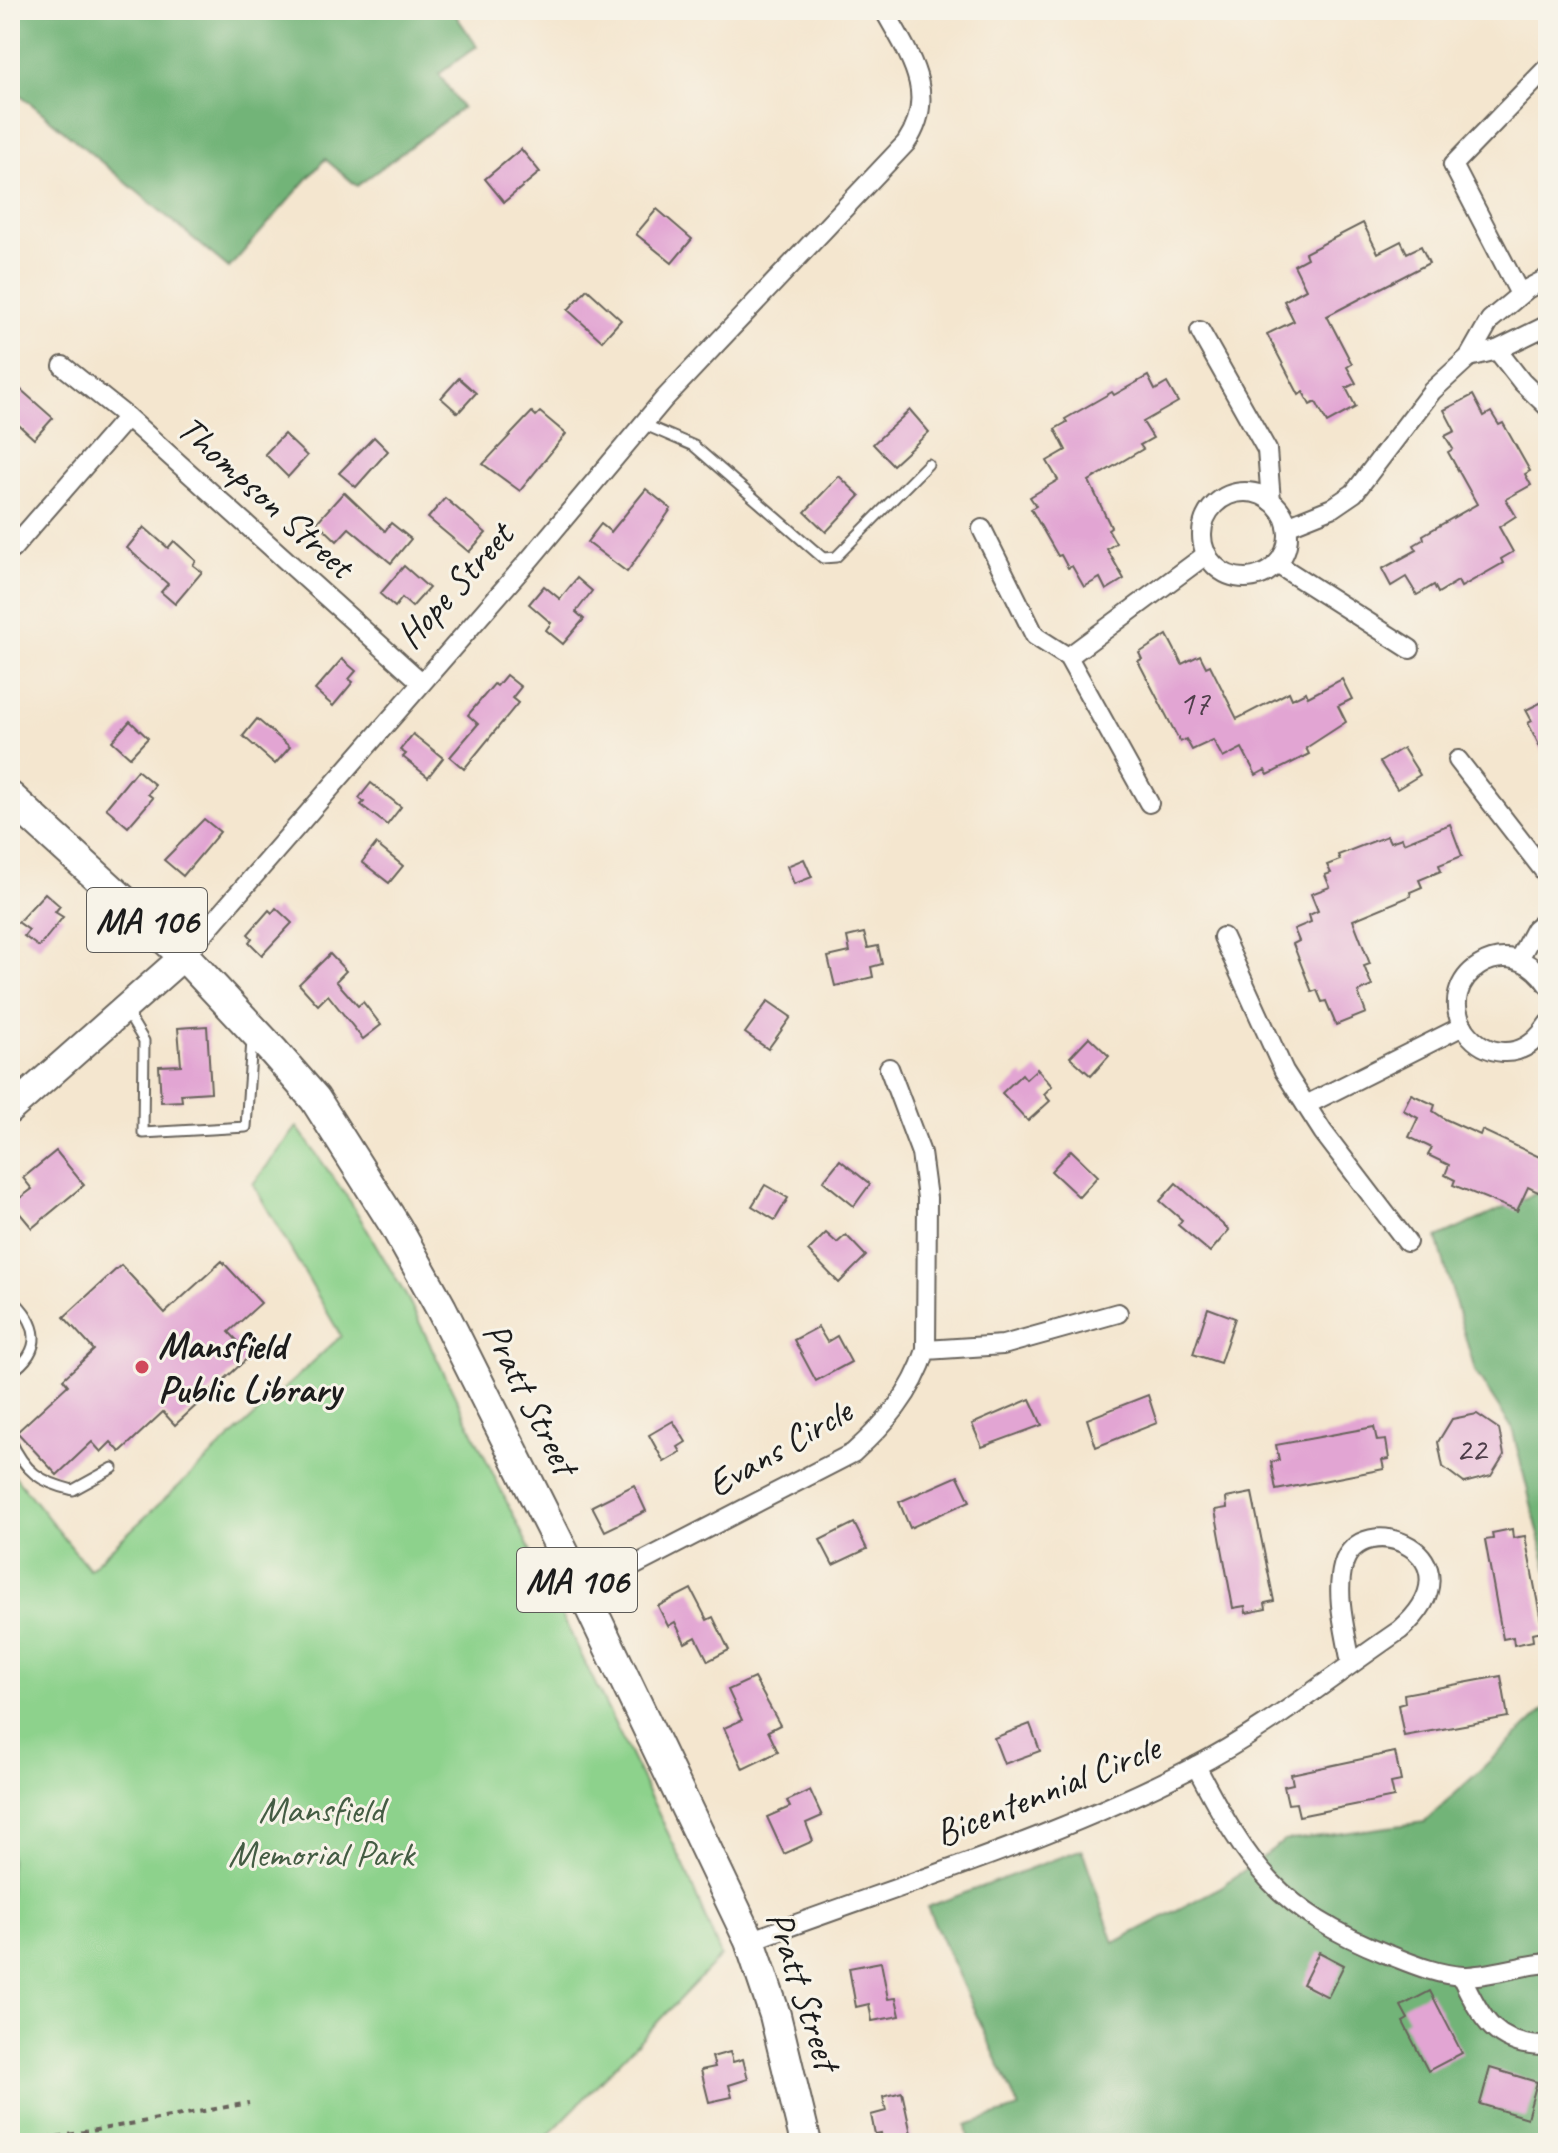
<svg xmlns="http://www.w3.org/2000/svg" width="1558" height="2153" viewBox="0 0 1558 2153" font-family="Caveat,sans-serif">
<rect width="100%" height="100%" fill="#f7f3e8"/>
<filter id="ink" filterUnits="userSpaceOnUse"><feTurbulence type="fractalNoise" baseFrequency=".0125" numOctaves="2"/><feDisplacementMap in="SourceGraphic" scale="16" xChannelSelector="R" yChannelSelector="G"/><feConvolveMatrix kernelMatrix="1 2 1 2 8 2 1 2 1" color-interpolation-filters="sRGB"/></filter>
<filter id="wash" filterUnits="userSpaceOnUse"><feTurbulence type="fractalNoise" baseFrequency=".006" numOctaves="4" result="noise"/><feDisplacementMap in="SourceGraphic" scale="32" xChannelSelector="R" yChannelSelector="G"/><feGaussianBlur stdDeviation="1.8" result="paint"/><feColorMatrix in="noise" values="0 0 0 0 0 0 0 0 0 0 0 0 0 0 0 0 0 1.4 0 .05"/><feComposite in="paint" operator="in"/></filter>
<g filter="url(#wash)">
<rect width="100%" height="100%" fill="#f4e6cf"/>
<path fill="#8dd28c" stroke="#547754" stroke-width="2" d="M297 1127 350 1201 408 1299 684 1866 721 1956 541 2143H10V1470L89 1569 341 1336 253 1184Z"/>
<g fill="#72b478" stroke="#47684a" stroke-width="2">
<path d="M10 10H452L477 46 439 74 462 108 357 186 325 159 229 268 10 86Z"/>
<path d="M1548 1188V1571L1512 1428 1475 1371 1437 1238Z"/>
<path d="M1548 1706V2143H969L966 2125 1019 2108 927 1907 1082 1849 1114 1943 1221 1887 1284 1841 1425 1822Z"/>
</g>
<g id="blocks">
<g fill="#e2a5d3">
<path d="M521 149 540 172 504 202 485 179Z"/>
<path d="M657 209 692 239 672 263 636 234Z"/>
<path d="M1363 223 1378 253 1401 241 1407 253 1421 246 1429 263 1327 316 1352 364 1347 367 1356 383 1346 388 1356 407 1327 423 1316 402 1310 405 1303 392 1299 395 1267 334 1294 321 1284 301 1306 289 1294 265 1307 258 1305 253Z"/>
<path d="M587 289 621 320 602 341 568 310Z"/>
<path d="M1148 376 1155 390 1167 383 1178 402 1143 422 1153 438 1140 445 1143 449 1089 481 1111 527 1108 529 1116 543 1107 549 1124 579 1106 590 1100 578 1084 587 1072 566 1068 568 1061 555 1058 556 1031 509 1036 506 1030 497 1058 480 1047 461 1066 450 1055 429 1067 422 1065 419 1112 392 1114 395Z"/>
<path d="M459 378 476 393 458 413 441 398Z"/>
<path d="M10 380 53 418 34 439 10 417Z"/>
<path d="M1473 395 1484 416 1491 412 1499 425 1503 423 1530 471 1525 474 1531 485 1506 499 1516 516 1499 527 1513 552 1501 559 1503 563 1461 587 1458 581 1438 593 1434 585 1417 595 1406 577 1391 586 1382 569 1417 550 1414 545 1424 539 1423 535 1477 504 1448 452 1453 449 1445 436 1455 431 1444 410Z"/>
<path d="M910 410 929 432 893 465 873 444Z"/>
<path d="M532 412 536 416 540 412 566 434 520 491 483 464Z"/>
<path d="M284 434 307 456 288 477 265 454Z"/>
<path d="M374 437 388 451 356 487 339 473Z"/>
<path d="M839 476 860 496 826 532 805 512Z"/>
<path d="M646 489 671 509 627 572 587 542 601 524 611 532Z"/>
<path d="M344 492 385 531 391 523 411 539 391 563 349 528 337 541 317 522Z"/>
<path d="M445 498 486 533 469 552 428 518Z"/>
<path d="M144 527 168 548 174 541 196 561 193 565 202 572 175 604 161 592 168 584 127 548Z"/>
<path d="M404 566 429 588 412 607 402 598 395 607 380 594Z"/>
<path d="M577 578 592 591 576 612 584 619 563 644 546 630 551 623 529 604 544 586 560 599Z"/>
<path d="M1167 635 1182 664 1200 655 1206 667 1210 665 1237 719 1289 692 1292 699 1306 692 1308 697 1342 679 1352 699 1338 706 1346 722 1306 748 1309 754 1268 775 1265 770 1256 775 1242 748 1223 758 1213 740 1192 750 1186 739 1180 742 1138 661 1142 659 1139 653Z"/>
<path d="M342 659 356 671 349 679 353 682 333 706 315 690Z"/>
<path d="M506 675 521 687 512 698 518 703 464 769 450 757 478 724 468 715 494 684 497 686Z"/>
<path d="M1548 699V763L1528 723 1532 721 1526 710Z"/>
<path d="M257 719 290 747 275 764 243 736Z"/>
<path d="M130 721 148 738 130 757 112 741Z"/>
<path d="M413 734 443 758 428 777 403 757 406 754 400 750Z"/>
<path d="M1403 748 1420 775 1397 789 1380 762Z"/>
<path d="M137 770 155 785 148 794 153 798 128 827 106 808Z"/>
<path d="M371 783 401 807 387 825 361 805 364 802 359 798Z"/>
<path d="M204 819 220 832 183 876 164 860Z"/>
<path d="M1450 824 1462 856 1439 865 1441 871 1419 880 1422 887 1410 892 1411 896 1353 920 1370 964 1364 966 1372 986 1358 992 1366 1013 1336 1025 1326 1001 1322 1002 1317 990 1312 992 1293 944 1299 941 1294 929 1311 922 1309 915 1318 911 1311 894 1330 887 1325 875 1331 873 1327 865 1340 860 1338 855 1387 836 1390 842 1402 838 1404 843Z"/>
<path d="M376 844 403 866 389 883 362 862Z"/>
<path d="M804 859 812 877 794 884 787 866Z"/>
<path d="M45 893 60 906 55 912 63 917 39 947 24 936 29 930 18 922Z"/>
<path d="M276 908 292 923 262 955 249 942 252 938 248 934 269 910 272 913Z"/>
<path d="M864 933 868 948 878 946 882 964 871 967 873 977 835 986 828 957 850 952 847 937Z"/>
<path d="M330 954 346 971 336 981 358 1006 363 1002 381 1025 363 1039 328 995 318 1005 299 984Z"/>
<path d="M768 1001 791 1017 768 1049 745 1033Z"/>
<path d="M207 1026 211 1092 181 1094 182 1101 161 1102 159 1066 181 1065 178 1028Z"/>
<path d="M1089 1037 1109 1056 1091 1076 1070 1057Z"/>
<path d="M1037 1069 1052 1086 1044 1094 1050 1101 1028 1121 1002 1093 1022 1074 1026 1079Z"/>
<path d="M1411 1094 1435 1105 1433 1111 1445 1119 1480 1135 1482 1130 1548 1161V1197L1528 1187 1517 1211 1453 1185 1455 1180 1445 1175 1449 1165 1428 1155 1432 1148 1409 1137 1418 1118 1403 1110Z"/>
<path d="M1071 1150 1098 1176 1079 1197 1051 1171Z"/>
<path d="M56 1151 84 1185 32 1228 12 1204 32 1189 23 1178Z"/>
<path d="M840 1160 870 1184 854 1206 823 1181Z"/>
<path d="M1176 1183 1229 1230 1210 1252 1178 1225 1182 1220 1160 1201Z"/>
<path d="M765 1185 788 1198 775 1220 752 1206Z"/>
<path d="M826 1233 837 1243 846 1235 866 1256 839 1283 808 1251Z"/>
<path d="M222 1261 261 1303 229 1332 251 1355 175 1425 163 1412 120 1452 111 1442 101 1452 92 1442 57 1475 17 1432 68 1385 63 1379 94 1350 64 1317 121 1265 165 1313Z"/>
<path d="M1208 1308 1235 1318 1220 1363 1193 1354Z"/>
<path d="M818 1327 827 1342 837 1336 851 1362 816 1381 794 1340Z"/>
<path d="M1148 1395 1157 1423 1096 1447 1087 1419Z"/>
<path d="M1030 1399 1042 1425 982 1447 972 1424Z"/>
<path d="M1477 1414 1499 1429 1504 1455 1491 1476 1464 1483 1443 1467 1438 1442 1452 1419Z"/>
<path d="M673 1421 686 1442 678 1447 681 1452 664 1462 649 1435Z"/>
<path d="M1374 1427 1377 1441 1386 1440 1389 1459 1382 1460 1384 1469 1276 1490 1271 1462 1279 1460 1276 1445Z"/>
<path d="M958 1476 970 1501 910 1528 899 1502Z"/>
<path d="M634 1485 646 1511 605 1531 592 1506Z"/>
<path d="M1252 1493 1274 1601 1265 1603 1266 1609 1246 1613 1245 1606 1233 1608 1215 1510 1227 1508 1226 1498Z"/>
<path d="M854 1523 867 1549 833 1565 820 1540Z"/>
<path d="M1512 1529 1513 1538 1525 1536 1543 1631 1532 1633 1533 1641 1514 1645 1513 1637 1503 1639 1485 1540 1493 1539 1492 1533Z"/>
<path d="M691 1589 707 1620 713 1617 729 1650 708 1661 696 1637 685 1643 675 1622 668 1626 658 1606Z"/>
<path d="M1501 1676 1508 1717 1404 1736 1398 1705 1405 1703 1404 1694Z"/>
<path d="M754 1678 780 1725 768 1731 778 1752 743 1769 724 1728 742 1720 728 1690Z"/>
<path d="M1030 1724 1040 1751 1004 1764 994 1738Z"/>
<path d="M1395 1752 1401 1781 1391 1783 1394 1797 1299 1816 1296 1803 1288 1804 1284 1786 1293 1784 1291 1774Z"/>
<path d="M810 1790 822 1816 806 1823 813 1841 784 1854 767 1817 790 1807 787 1801Z"/>
<path d="M1319 1952 1344 1965 1328 1997 1303 1984Z"/>
<path d="M881 1962 888 1999 896 1998 900 2016 872 2021 869 2004 856 2007 849 1968Z"/>
<path d="M1430 1991 1462 2053 1428 2071 1403 2022 1408 2019 1401 2006Z"/>
<path d="M730 2052 733 2062 743 2059 748 2079 729 2085 732 2097 709 2102 701 2070 715 2067 712 2057Z"/>
<path d="M1490 2068 1537 2082 1527 2118 1480 2104Z"/>
<path d="M902 2092 913 2143H883L881 2133 875 2134 871 2115 886 2111 883 2097Z"/>
</g>
</g>
</g>
<g filter="url(#ink)">
<use href="#blocks" fill-opacity="0" stroke="#68635b" stroke-width="2"/>
<g fill="none" stroke-linecap="round" stroke-linejoin="round">
<defs>
<g id="lane">
<path d="M643 424 694 446 823 558 836 557 928 464"/>
<path d="M126 1011 144 1041 143 1133 246 1127 252 1040"/>
<path d="M10 1297C39 1323 45 1350 10 1373"/>
<path d="M10 1439C25 1472 40 1482 73 1490L113 1468"/>
</g>
<g id="street">
<path d="M1520 294 1453 165 1548 67"/>
<path d="M1200 331 1267 450 1271 501"/>
<path d="M1497 350 1522 382 1548 407"/>
<path d="M1469 357 1497 350 1548 325"/>
<path d="M63 366 127 417 420 681"/>
<circle cx="1245" cy="535" r="43"/>
<path d="M1287 526 1332 508 1354 493 1432 391 1469 357 1490 320 1527 289 1548 278"/>
<path d="M982 529 1035 636 1068 657 1149 803"/>
<path d="M12 549 127 417"/>
<path d="M1277 564 1410 649"/>
<path d="M1068 657 1207 554"/>
<path d="M1458 760 1548 876"/>
<path d="M1223 937 1284 1071 1323 1132 1407 1242"/>
<path d="M184 956 530 559 664 399 906 143C939 94 909 55 884 10"/>
<path d="M1519 959 1535 929 1548 918"/>
<path d="M1548 985C1510 924 1430 979 1466 1031 1475 1043 1488 1051 1503 1052 1523 1053 1538 1040 1548 1024"/>
<path d="M889 1068 921 1153 927 1198 926 1350"/>
<path d="M1306 1105 1463 1026"/>
<path d="M583 1592 853 1453C886 1423 912 1394 926 1350L1003 1345 1118 1313"/>
<path d="M1196 1766C1248 1866 1279 1911 1387 1954 1410 1963 1437 1975 1463 1976 1492 1976 1520 1965 1548 1963"/>
<path d="M750 1941C897 1886 1052 1840 1192 1768 1265 1731 1332 1676 1400 1630 1486 1555 1359 1504 1343 1566 1335 1596 1346 1633 1351 1664"/>
<path d="M1461 1976C1482 2019 1495 2047 1548 2046"/>
</g>
<path id="secondary" d="M10 1110 184 956"/>
<path id="primary" d="M10 797 184 956 274 1052 315 1099 396 1227 441 1308 583 1592 750 1941 775 2015 806 2143"/>
</defs>
<use href="#lane" stroke="#68635b" stroke-width="13"/>
<use href="#street" stroke="#68635b" stroke-width="22"/>
<use href="#secondary" stroke="#68635b" stroke-width="30"/>
<use href="#primary" stroke="#68635b" stroke-width="34"/>
<path stroke="#68635b" stroke-width="4" stroke-dasharray="6 6" stroke-linecap="butt" d="M22 2143 249 2103"/>
<use href="#lane" stroke="#fff" stroke-width="9"/>
<use href="#street" stroke="#fff" stroke-width="18"/>
<use href="#secondary" stroke="#fff" stroke-width="26"/>
<use href="#primary" stroke="#fff" stroke-width="30"/>
</g>
</g>
<circle fill="#d1495b" stroke="#f7f3e8" stroke-width="3" cx="142" cy="1367" r="8"/>
<g text-anchor="middle" stroke-width="6" stroke-linejoin="round" paint-order="stroke">
<g font-size="34" fill="#4e3e4a">
<text x="1194" y="714">17</text>
<text x="1471" y="1460">22</text>
</g>
<g fill="#f7f3e8" stroke="#5e5c59" stroke-width="2">
<rect x="87" y="888" width="120" height="64" rx="6"/>
<rect x="517" y="1548" width="120" height="64" rx="6"/>
</g>
<g font-size="36" font-weight="bold" fill="#1c1c1c">
<text x="147" y="933">MA 106</text>
<text x="577" y="1593">MA 106</text>
</g>
<g font-size="38" fill="#1c1c1c" stroke="#f7f3e8">
<text transform="translate(266 496) rotate(42)" y="13">Thompson Street</text>
<text transform="translate(454 585) rotate(-48)" y="13">Hope Street</text>
<text transform="translate(531 1398) rotate(63)" y="13">Pratt Street</text>
<text transform="translate(779 1447) rotate(-30)" y="13">Evans Circle</text>
<text transform="translate(1047 1790) rotate(-22)" y="13">Bicentennial Circle</text>
<text transform="translate(804 1990) rotate(72)" y="13">Pratt Street</text>
</g>
<g font-size="38" font-weight="bold" fill="#1c1c1c" stroke="#f7f3e8" text-anchor="start">
<text x="158" y="1358">Mansfield<tspan x="158" dy="44">Public Library</tspan></text>
</g>
<g font-size="38" fill="#445c43" stroke="#f7f3e8">
<text x="321" y="1822">Mansfield<tspan x="321" dy="44">Memorial Park</tspan></text>
</g>
</g>
<rect width="1558" height="2153" fill="none" stroke="#f7f3e8" stroke-width="40"/>
</svg>
